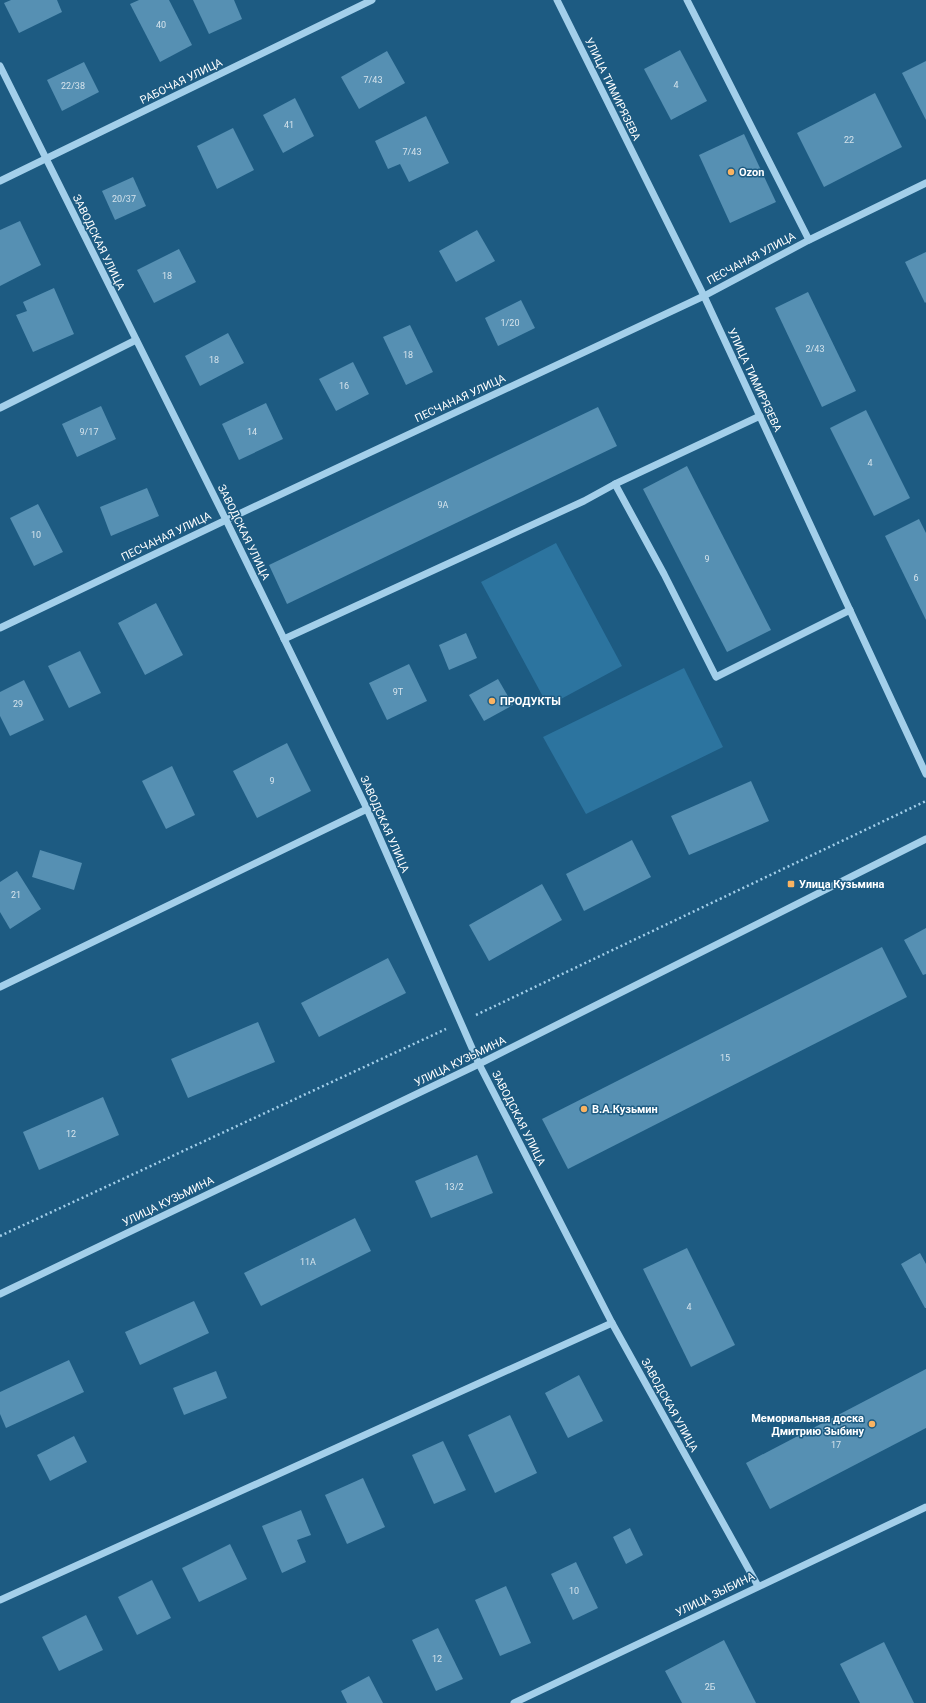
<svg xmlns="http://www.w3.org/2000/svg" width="926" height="1703" viewBox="0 0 926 1703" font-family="Roboto,sans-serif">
<rect width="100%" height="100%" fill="#1d5b82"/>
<g fill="#2c749f">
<path d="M556 543 622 666 548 706 481 582Z"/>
<path d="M684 668 723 747 586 814 543 737Z"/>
</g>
<g fill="#5690b3">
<path d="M11 0H57L62 12 19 33 4 3Z"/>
<path d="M139 0H169L192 45 160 62 130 4Z"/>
<path d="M193 0H234L242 19 209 34Z"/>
<path d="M680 50 707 101 671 120 644 69Z"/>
<path d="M387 51 405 83 359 109 341 77Z"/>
<path d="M926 61V120L902 73Z"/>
<path d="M84 62 99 92 62 111 47 80Z"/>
<path d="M875 93 902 147 824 187 797 133Z"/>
<path d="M295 98 314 136 283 153 263 115Z"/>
<path d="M426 116 449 163 409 182 400 164 388 169 375 141Z"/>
<path d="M233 128 254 170 217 189 197 146Z"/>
<path d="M744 134 776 202 730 223 699 155Z"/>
<path d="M133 177 146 206 115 220 102 191Z"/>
<path d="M20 221 41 265 0 286V230Z"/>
<path d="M477 230 495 261 456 282 439 251Z"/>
<path d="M179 249 196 282 154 303 137 270Z"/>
<path d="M926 252V302L925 303 905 262Z"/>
<path d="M54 288 74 334 33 352 16 315 27 311 23 302Z"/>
<path d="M808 292 856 391 822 407 775 308Z"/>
<path d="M521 300 535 328 498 346 485 318Z"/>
<path d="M410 325 433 372 406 385 383 337Z"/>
<path d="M228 333 244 363 200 386 185 356Z"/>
<path d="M353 362 369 394 336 411 319 379Z"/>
<path d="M266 403 283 439 239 460 222 424Z"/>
<path d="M101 406 116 439 77 457 62 424Z"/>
<path d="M598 407 617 446 287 604 269 565Z"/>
<path d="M866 410 910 498 874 516 830 428Z"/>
<path d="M687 466 771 630 727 652 643 489Z"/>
<path d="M147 488 159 516 111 536 100 507Z"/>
<path d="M38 504 63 552 34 566 10 518Z"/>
<path d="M919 519 926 533V620L885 536Z"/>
<path d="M156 603 183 655 145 675 118 623Z"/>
<path d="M466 633 477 658 449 670 439 645Z"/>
<path d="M80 651 101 693 69 708 48 666Z"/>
<path d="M409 664 427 701 387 720 369 683Z"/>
<path d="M498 679 513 705 484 721 469 695Z"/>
<path d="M24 680 44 720 10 736 0 716V692Z"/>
<path d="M287 743 311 791 257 818 233 771Z"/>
<path d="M172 766 195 815 166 829 142 781Z"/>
<path d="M751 781 769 821 689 855 671 816Z"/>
<path d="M632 840 651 877 584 911 566 874Z"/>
<path d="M40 850 82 863 74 890 32 877Z"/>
<path d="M17 871 41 909 10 929 0 912V882Z"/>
<path d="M542 884 562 920 489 961 469 925Z"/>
<path d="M926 928V974L923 975 904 940Z"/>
<path d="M882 947 907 997 568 1169 542 1119Z"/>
<path d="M388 958 406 993 319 1037 301 1003Z"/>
<path d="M258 1022 275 1062 188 1098 171 1059Z"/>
<path d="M103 1097 119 1135 39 1170 23 1132Z"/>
<path d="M477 1155 493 1193 431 1218 415 1181Z"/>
<path d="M355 1218 371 1251 261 1306 244 1273Z"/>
<path d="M687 1248 735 1345 691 1367 643 1269Z"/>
<path d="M920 1253 926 1264V1308H925L901 1264Z"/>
<path d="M194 1301 209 1333 140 1365 125 1332Z"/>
<path d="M69 1360 84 1392 6 1428 0 1414V1392Z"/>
<path d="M926 1369V1428L770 1509 746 1463Z"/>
<path d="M216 1371 227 1398 184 1415 173 1388Z"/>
<path d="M579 1375 603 1421 568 1438 545 1393Z"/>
<path d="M510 1415 537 1473 495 1493 468 1435Z"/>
<path d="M74 1436 87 1462 50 1481 37 1455Z"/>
<path d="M443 1441 466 1490 434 1504 412 1455Z"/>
<path d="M363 1478 385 1527 347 1544 325 1495Z"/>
<path d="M301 1510 311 1535 297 1540 306 1562 282 1573 262 1526Z"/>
<path d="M630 1528 643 1555 626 1564 613 1537Z"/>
<path d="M230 1544 247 1579 199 1602 182 1568Z"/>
<path d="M576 1562 598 1608 573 1620 551 1574Z"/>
<path d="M152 1580 171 1618 137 1635 118 1597Z"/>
<path d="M506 1586 531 1643 500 1656 475 1600Z"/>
<path d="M86 1615 103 1650 59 1671 42 1637Z"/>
<path d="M438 1628 463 1679 436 1691 412 1640Z"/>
<path d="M724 1640 756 1703H682L665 1671Z"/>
<path d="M884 1642 914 1703H860L840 1664Z"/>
<path d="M369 1676 383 1703H347L341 1691Z"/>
</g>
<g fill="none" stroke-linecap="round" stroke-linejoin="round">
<g stroke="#a3cfea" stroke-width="2.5" stroke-dasharray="2 3" stroke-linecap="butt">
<path d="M476 1015 926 801"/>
<path d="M0 1236 446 1029"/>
</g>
<g stroke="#a3cfea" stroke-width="7">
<path d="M557 0 704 296 926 774"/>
<path d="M687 0 809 240"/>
<path d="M0 66 226 520 367 809 479 1064 612 1323 758 1586"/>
<path d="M0 181 372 0"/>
<path d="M0 408 136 340"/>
<path d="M760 416 615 484 664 574 716 677 850 610"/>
<path d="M0 628 226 520 704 296 809 240 926 183"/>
<path d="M284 639 584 501 615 484"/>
<path d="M0 987 367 809"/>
<path d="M0 1294 479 1064 926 839"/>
<path d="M0 1600 612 1323"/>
<path d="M514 1703 926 1507"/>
</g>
</g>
<g fill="#fab361" stroke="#1d5b82" stroke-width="1.5">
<circle cx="731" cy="172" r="4"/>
<circle cx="492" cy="701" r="4"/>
<rect x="787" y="880" width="8" height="8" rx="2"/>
<circle cx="584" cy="1109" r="4"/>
<circle cx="872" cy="1424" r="4"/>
</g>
<g text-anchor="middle" stroke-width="3" stroke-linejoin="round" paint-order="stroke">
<g font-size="9" fill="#d5e3ec">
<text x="161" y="28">40</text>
<text x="373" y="83">7/43</text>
<text x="676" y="88">4</text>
<text x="73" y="89">22/38</text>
<text x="289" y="128">41</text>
<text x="849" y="143">22</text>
<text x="412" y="155">7/43</text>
<text x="124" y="202">20/37</text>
<text x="167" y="279">18</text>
<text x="510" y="326">1/20</text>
<text x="815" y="352">2/43</text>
<text x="408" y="358">18</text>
<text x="214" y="363">18</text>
<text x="344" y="389">16</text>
<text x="89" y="435">9/17</text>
<text x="252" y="435">14</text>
<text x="870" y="466">4</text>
<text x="443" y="508">9А</text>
<text x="36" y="538">10</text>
<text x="707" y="562">9</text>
<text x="916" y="581">6</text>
<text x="398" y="695">9Т</text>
<text x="18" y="707">29</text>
<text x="272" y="784">9</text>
<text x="16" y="898">21</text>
<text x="725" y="1061">15</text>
<text x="71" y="1137">12</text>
<text x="454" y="1190">13/2</text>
<text x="308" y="1265">11А</text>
<text x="689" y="1310">4</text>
<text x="836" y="1448">17</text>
<text x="574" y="1594">10</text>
<text x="437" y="1662">12</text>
<text x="710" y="1690">2Б</text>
</g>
<g font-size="11" fill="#fff" stroke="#1d5b82">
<text transform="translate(181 81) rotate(-26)" y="4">РАБОЧАЯ УЛИЦА</text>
<text transform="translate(613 89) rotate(64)" y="4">УЛИЦА ТИМИРЯЗЕВА</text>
<text transform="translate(99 242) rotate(64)" y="4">ЗАВОДСКАЯ УЛИЦА</text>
<text transform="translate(751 258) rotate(-28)" y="4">ПЕСЧАНАЯ УЛИЦА</text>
<text transform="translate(755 380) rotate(65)" y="4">УЛИЦА ТИМИРЯЗЕВА</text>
<text transform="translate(460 398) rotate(-25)" y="4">ПЕСЧАНАЯ УЛИЦА</text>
<text transform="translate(244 532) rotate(64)" y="4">ЗАВОДСКАЯ УЛИЦА</text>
<text transform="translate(166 536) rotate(-26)" y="4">ПЕСЧАНАЯ УЛИЦА</text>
<text transform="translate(385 824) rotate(66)" y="4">ЗАВОДСКАЯ УЛИЦА</text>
<text transform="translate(460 1061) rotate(-26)" y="4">УЛИЦА КУЗЬМИНА</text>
<text transform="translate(519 1118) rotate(63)" y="4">ЗАВОДСКАЯ УЛИЦА</text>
<text transform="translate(168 1201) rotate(-26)" y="4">УЛИЦА КУЗЬМИНА</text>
<text transform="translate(670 1405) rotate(61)" y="4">ЗАВОДСКАЯ УЛИЦА</text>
<text transform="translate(715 1594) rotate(-26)" y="4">УЛИЦА ЗЫБИНА</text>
</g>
<g font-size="11" font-weight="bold" fill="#fff" stroke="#1d5b82" text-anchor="start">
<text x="739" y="176">Ozon</text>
<text x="500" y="705">ПРОДУКТЫ</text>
<text x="799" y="888">Улица Кузьмина</text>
<text x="592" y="1113">В.А.Кузьмин</text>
<text x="864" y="1422" text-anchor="end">Мемориальная доска<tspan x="864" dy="13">Дмитрию Зыбину</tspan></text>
</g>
</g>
</svg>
